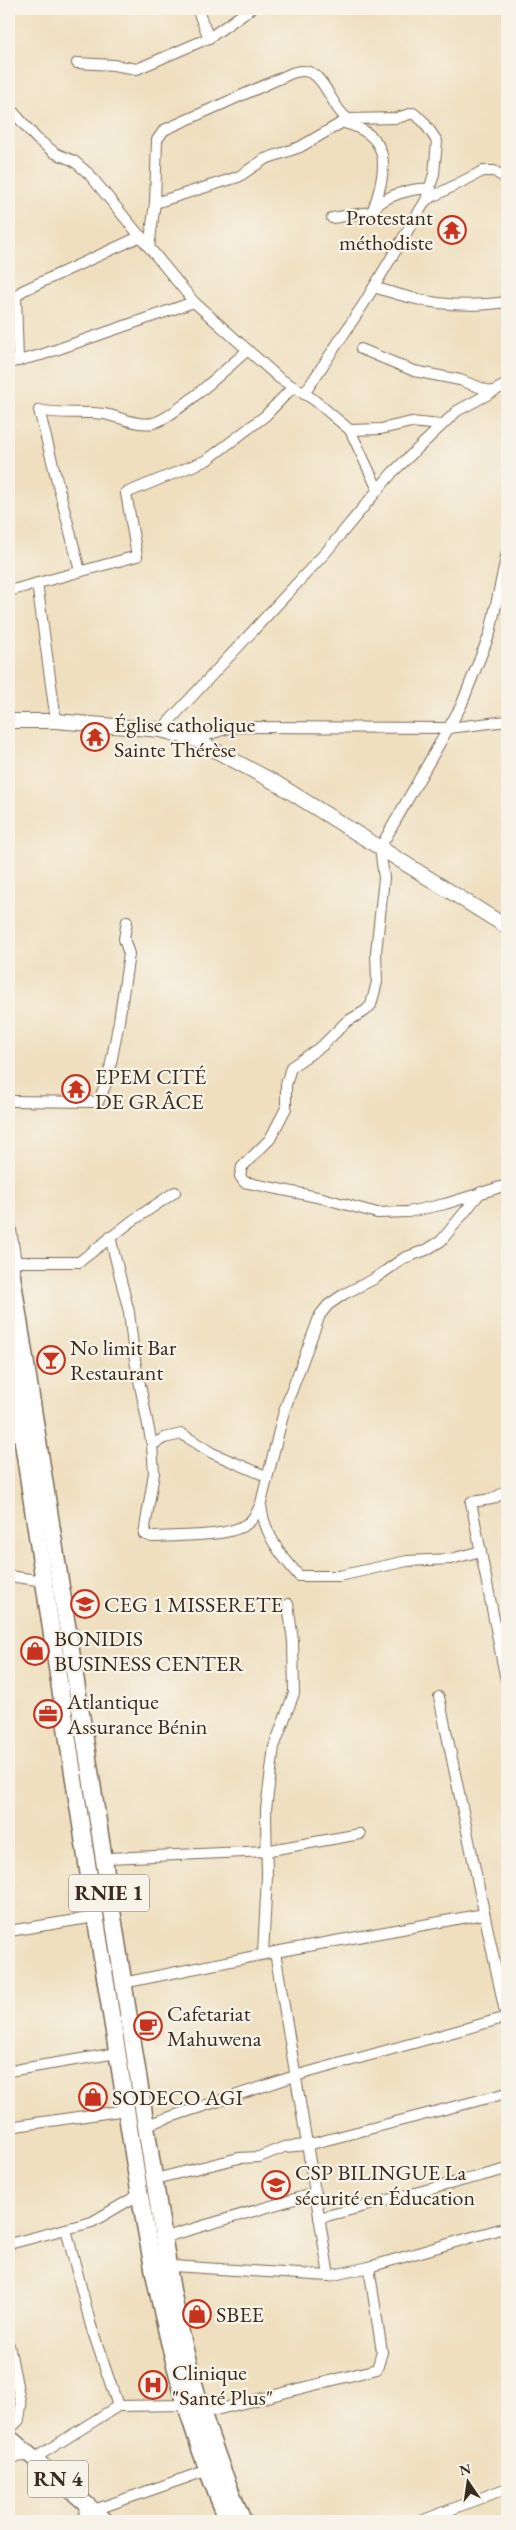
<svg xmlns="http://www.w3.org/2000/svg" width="516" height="2530" viewBox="0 0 516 2530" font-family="'EB Garamond',serif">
<rect width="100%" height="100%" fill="#f7f3e8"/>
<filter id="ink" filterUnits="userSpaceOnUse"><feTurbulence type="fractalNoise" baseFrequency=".02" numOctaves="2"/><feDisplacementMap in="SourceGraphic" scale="10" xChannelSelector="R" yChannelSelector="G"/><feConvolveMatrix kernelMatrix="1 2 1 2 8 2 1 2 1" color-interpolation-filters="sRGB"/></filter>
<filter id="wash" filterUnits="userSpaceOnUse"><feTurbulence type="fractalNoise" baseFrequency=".0096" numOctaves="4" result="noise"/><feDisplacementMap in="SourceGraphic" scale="20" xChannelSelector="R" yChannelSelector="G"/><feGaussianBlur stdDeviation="1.12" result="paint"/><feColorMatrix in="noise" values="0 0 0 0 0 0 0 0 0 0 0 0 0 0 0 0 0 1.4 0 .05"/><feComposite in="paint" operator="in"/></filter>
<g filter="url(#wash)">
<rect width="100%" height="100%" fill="#efdfbf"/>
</g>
<g filter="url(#ink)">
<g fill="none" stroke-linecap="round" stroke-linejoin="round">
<defs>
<g id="minor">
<path d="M197 9 209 38"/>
<path d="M77 63 113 65 137 69 209 38 250 9"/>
<path d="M9 107 36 138 55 153 74 161 89 174 194 302 279 378 313 399 350 430 378 490"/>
<path d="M344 123C391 135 388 167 374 207"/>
<path d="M426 200 483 171H494L507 179"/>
<path d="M155 203 238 177 265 159 300 147 348 119"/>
<path d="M332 218 371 212C381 196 414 187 431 189"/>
<path d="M149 247 155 203 157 140 164 130 292 73C325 61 327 105 348 119L397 118 413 113 423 121 437 141 434 174 426 200 363 305 304 394"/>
<path d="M374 287C423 303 455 309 507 302"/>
<path d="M361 349 414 371 460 380 492 392"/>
<path d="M18 361 16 297 22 291 141 236"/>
<path d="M9 363 41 355 194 302"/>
<path d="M350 430 381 429 411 422 441 425"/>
<path d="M507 553 490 633 461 706 380 848 384 878 376 952 377 982 371 1005 365 1011 346 1022 322 1046 291 1067 286 1085V1108L270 1139 242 1167 240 1176 244 1182 322 1198 377 1213 408 1212 445 1204 507 1185"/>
<path d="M80 571 39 410C61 415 82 411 104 414 120 417 137 426 153 423 173 419 230 365 248 350"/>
<path d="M37 583 56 721"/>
<path d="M9 591 137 556 126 493 207 460 265 416 293 387"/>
<path d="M161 730 326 552 392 473 457 411 507 384"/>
<path d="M194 739 232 727 448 728 507 721"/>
<path d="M9 1101 98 1102 108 1079 119 1021 129 954 124 939 127 921"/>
<path d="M9 1217 16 1263"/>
<path d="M110 1237 129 1312 134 1355 152 1445 154 1473 144 1534 152 1537C178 1535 229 1538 248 1523 255 1518 258 1510 261 1503L284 1411 320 1315 328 1305 344 1294 374 1279 404 1258 426 1250 441 1241 481 1192"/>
<path d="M10 1259 15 1262H79L132 1221 175 1192"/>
<path d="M152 1445 164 1438 182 1434 212 1453 266 1476"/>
<path d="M507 1491 492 1499 471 1502 507 1685"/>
<path d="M261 1505C264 1534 280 1554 299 1576H339L407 1561 451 1559 481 1551"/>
<path d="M9 1576 44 1581"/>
<path d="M439 1697 506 2017"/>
<path d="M109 1858 265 1851 360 1834"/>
<path d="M9 1931 95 1917"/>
<path d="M275 1952 329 2276"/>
<path d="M263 1954 267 1876 266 1809 274 1747 294 1693 293 1641 288 1604"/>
<path d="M128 1982 275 1952 484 1914"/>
<path d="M9 2071 117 2053"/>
<path d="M149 2124 295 2076 507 2017"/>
<path d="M9 2127 126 2110"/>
<path d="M159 2178 239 2158 259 2157 284 2147 307 2145 507 2093"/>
<path d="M319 2218 507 2169"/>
<path d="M66 2229 91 2326 118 2406"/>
<path d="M169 2236 315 2193"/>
<path d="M9 2244 92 2222 140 2194"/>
<path d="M173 2266 329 2276 369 2267 507 2227"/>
<path d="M9 2345 21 2406 19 2420 9 2430"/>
<path d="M208 2412 377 2369 382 2352 369 2267"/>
<path d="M9 2458 31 2455"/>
<path d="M35 2458 118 2406 185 2405"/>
<path d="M84 2501 85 2521"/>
<path d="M94 2510 208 2470"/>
<path d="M421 2521 507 2488"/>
</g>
<path id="secondary" d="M9 721H56L161 730 194 739 276 783 507 927"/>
<path id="primary" d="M9 2437 106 2521"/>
<g id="trunk">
<path d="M9 1257 171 2285C186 2367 210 2445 243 2521"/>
<path d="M9 1350C44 1579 77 1809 115 2038 141 2201 161 2368 228 2521"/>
</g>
</defs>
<use href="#minor" stroke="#7a6956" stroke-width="12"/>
<use href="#secondary" stroke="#7a6956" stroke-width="16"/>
<use href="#primary" stroke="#7a6956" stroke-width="18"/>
<use href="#trunk" stroke="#7a6956" stroke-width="19"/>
<use href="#minor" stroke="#fff" stroke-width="10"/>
<use href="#secondary" stroke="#fff" stroke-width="14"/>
<use href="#primary" stroke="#fff" stroke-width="15"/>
<use href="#trunk" stroke="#fff" stroke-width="16"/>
</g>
</g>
<defs>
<symbol id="temple-ring" viewBox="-11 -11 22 22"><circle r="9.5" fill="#f7f3e8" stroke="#c8321e" stroke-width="1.5"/><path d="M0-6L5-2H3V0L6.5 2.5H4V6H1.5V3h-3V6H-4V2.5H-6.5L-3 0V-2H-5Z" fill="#c8321e"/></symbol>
<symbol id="bar-ring" viewBox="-11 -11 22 22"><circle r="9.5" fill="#f7f3e8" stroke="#c8321e" stroke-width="1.5"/><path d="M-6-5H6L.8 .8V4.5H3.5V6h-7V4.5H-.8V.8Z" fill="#c8321e"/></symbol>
<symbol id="school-ring" viewBox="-11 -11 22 22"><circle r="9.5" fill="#f7f3e8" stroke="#c8321e" stroke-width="1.5"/><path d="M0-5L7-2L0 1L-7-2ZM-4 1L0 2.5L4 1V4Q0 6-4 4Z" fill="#c8321e"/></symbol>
<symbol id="shop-ring" viewBox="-11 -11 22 22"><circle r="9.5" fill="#f7f3e8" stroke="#c8321e" stroke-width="1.5"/><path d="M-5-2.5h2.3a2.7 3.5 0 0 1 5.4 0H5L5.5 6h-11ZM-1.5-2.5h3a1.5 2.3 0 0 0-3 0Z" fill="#c8321e"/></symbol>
<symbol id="office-ring" viewBox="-11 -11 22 22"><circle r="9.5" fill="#f7f3e8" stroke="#c8321e" stroke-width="1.5"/><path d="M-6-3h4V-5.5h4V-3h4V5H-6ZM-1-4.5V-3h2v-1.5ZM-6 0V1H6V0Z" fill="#c8321e"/></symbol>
<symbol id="cafe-ring" viewBox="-11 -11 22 22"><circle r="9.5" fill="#f7f3e8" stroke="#c8321e" stroke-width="1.5"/><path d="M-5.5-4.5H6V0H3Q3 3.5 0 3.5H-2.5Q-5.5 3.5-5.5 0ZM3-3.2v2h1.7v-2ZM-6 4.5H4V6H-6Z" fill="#c8321e"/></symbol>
<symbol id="hospital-ring" viewBox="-11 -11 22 22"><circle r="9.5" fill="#f7f3e8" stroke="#c8321e" stroke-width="1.5"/><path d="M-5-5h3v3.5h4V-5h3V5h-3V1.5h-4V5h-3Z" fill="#c8321e"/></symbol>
</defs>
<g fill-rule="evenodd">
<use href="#temple-ring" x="436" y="214" width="32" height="32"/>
<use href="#temple-ring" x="79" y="721" width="32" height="32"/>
<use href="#temple-ring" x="60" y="1073" width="32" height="32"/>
<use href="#bar-ring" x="35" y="1344" width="32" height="32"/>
<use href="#school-ring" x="69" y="1588" width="32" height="32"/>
<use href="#shop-ring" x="19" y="1635" width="32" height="32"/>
<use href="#office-ring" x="32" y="1698" width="32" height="32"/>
<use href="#cafe-ring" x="132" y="2010" width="32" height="32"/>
<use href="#shop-ring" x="77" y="2081" width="32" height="32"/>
<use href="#school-ring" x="260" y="2169" width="32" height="32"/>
<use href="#shop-ring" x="181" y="2298" width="32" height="32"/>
<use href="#hospital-ring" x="137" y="2369" width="32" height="32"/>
</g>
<g text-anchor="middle" stroke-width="4.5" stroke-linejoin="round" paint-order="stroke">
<g fill="#f7f3e8" stroke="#73665b" stroke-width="1">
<rect x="69" y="1874.5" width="80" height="37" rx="4"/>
<rect x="28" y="2460.5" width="60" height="37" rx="4"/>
</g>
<g font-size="21" font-weight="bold" fill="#3b2a1e">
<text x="109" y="1900">RNIE 1</text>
<text x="58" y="2486">RN 4</text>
</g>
<g font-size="22" fill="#3b2a1e" stroke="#f7f3e8" text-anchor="start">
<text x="433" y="225" text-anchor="end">Protestant<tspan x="433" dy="25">méthodiste</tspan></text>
<text x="114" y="732">Église catholique<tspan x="114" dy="25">Sainte Thérèse</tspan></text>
<text x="95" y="1084">EPEM CITÉ<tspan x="95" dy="25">DE GRÂCE</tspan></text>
<text x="70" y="1355">No limit Bar<tspan x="70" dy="25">Restaurant</tspan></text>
<text x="104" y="1612">CEG 1 MISSERETE</text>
<text x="54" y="1646">BONIDIS<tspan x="54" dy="25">BUSINESS CENTER</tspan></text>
<text x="67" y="1709">Atlantique<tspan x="67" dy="25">Assurance Bénin</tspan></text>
<text x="167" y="2021">Cafetariat<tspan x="167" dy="25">Mahuwena</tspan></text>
<text x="112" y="2105">SODECO AGI</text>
<text x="295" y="2180">CSP BILINGUE La<tspan x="295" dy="25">sécurité en Éducation</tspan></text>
<text x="216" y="2322">SBEE</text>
<text x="172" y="2380">Clinique<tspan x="172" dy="25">"Santé Plus"</tspan></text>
</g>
</g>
<rect width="516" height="2530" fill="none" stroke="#f7f3e8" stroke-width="30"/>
<g transform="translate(468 2482) rotate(347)" stroke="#f7f3e8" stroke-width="4" paint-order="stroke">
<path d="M0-4L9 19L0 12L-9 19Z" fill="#3b2a1e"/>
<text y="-8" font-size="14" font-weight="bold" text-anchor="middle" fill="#3b2a1e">N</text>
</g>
</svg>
